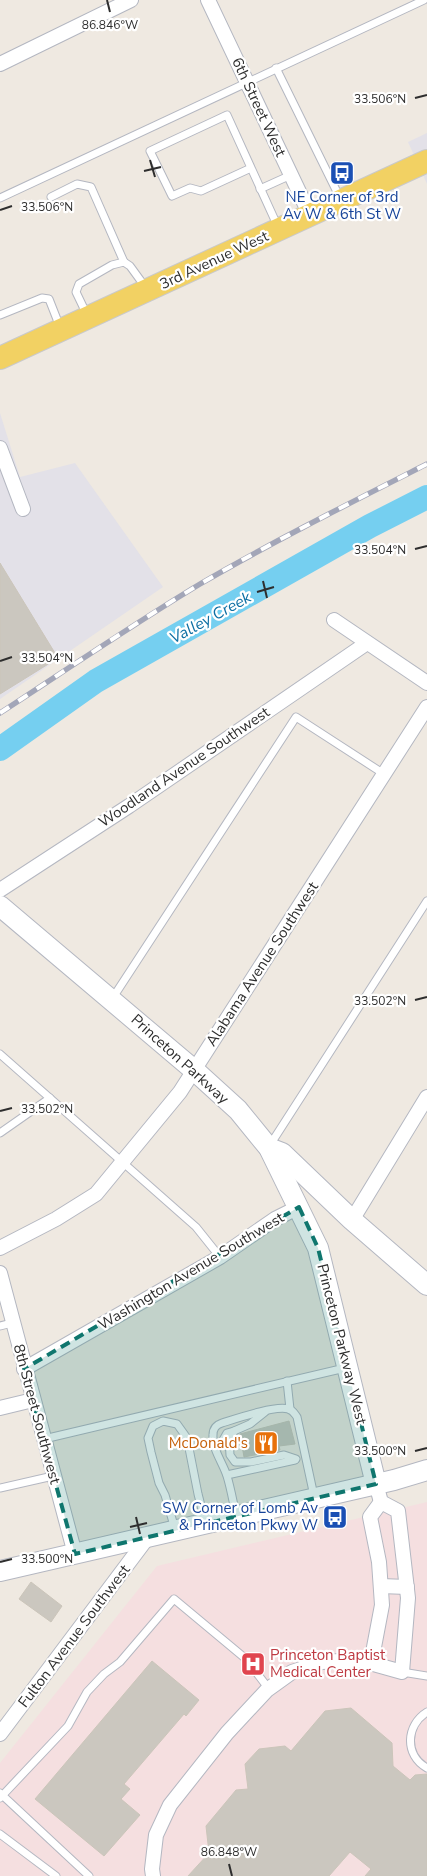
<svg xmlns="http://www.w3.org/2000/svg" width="427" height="1876" viewBox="0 0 427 1876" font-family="'Nunito Sans',sans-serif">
<rect width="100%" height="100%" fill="#efe9e1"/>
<g fill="#e3e1e8">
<path d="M427 133V184L408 142Z"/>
<path d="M0 413 20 477 75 463 163 587 0 699Z"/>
</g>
<path fill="#f5dfe0" d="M427 1502V1876H0V1763L157 1566Z"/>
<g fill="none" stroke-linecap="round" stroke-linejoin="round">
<path stroke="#75cff0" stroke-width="24" d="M0 749 96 681 370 526 427 497"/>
</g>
<g fill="#cbc7bf" stroke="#cbc5ba">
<path d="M0 563 58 658 0 694Z"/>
<path d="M289 1421 295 1444 279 1446 280 1450 244 1457 240 1434Z"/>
<path d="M31 1582 62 1606 51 1622 19 1599Z"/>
<path d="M152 1661 199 1700 186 1716 184 1714 124 1784 130 1789 121 1799 140 1815 104 1856 35 1799Z"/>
<path d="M351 1708 392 1743 393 1766 410 1780 415 1775 427 1774V1876H365L371 1869 350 1852 329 1876H188L209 1853 206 1826 236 1790 248 1789 245 1764 259 1749 285 1746 291 1751 325 1711Z"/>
</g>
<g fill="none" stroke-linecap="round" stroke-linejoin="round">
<defs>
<g id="service">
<path d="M276 68 340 198"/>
<path d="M251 168 201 191 190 188 172 196 150 151 227 115 278 227"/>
<path d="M260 189 291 175"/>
<path d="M51 197 77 184 91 187 124 262"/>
<path d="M0 198 424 0"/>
<path d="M0 315 42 298 49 299 60 327"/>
<path d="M87 315 76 292 79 284 112 265 124 262 130 266 146 288"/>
<path d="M112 999 296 717 384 774"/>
<path d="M0 1054 196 1227 220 1257"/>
<path d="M0 1133 50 1098"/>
<path d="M270 1145 427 901"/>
<path d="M0 1326 12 1323"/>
<path d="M287 1381 290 1409"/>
<path d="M265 1412 250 1424 234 1431 231 1436 229 1439 230 1455 235 1462H251L284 1455 296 1459"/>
<path d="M44 1439 345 1368"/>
<path d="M229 1448 223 1440 227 1433 234 1431"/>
<path d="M227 1475 295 1460"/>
<path d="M0 1488 53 1476"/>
<path d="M236 1515C233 1502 231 1489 227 1476 223 1463 212 1449 213 1435 213 1428 216 1425 222 1423 235 1419 276 1405 288 1409 293 1410 294 1413 297 1417L314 1496"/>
<path d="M175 1529 165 1495 159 1483 151 1452 148 1438 153 1426 163 1421 177 1424 187 1438 198 1494 205 1521"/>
<path d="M402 1672 427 1676"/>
<path d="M427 1712C406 1725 404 1755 427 1768"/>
<path d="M0 1793 89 1876"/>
<path d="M0 1798 68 1726 87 1692 104 1674 120 1662 174 1599 246 1659 269 1689"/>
<path d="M0 1834 56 1876"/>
</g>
<g id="minor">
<path d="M208 0 310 215"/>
<path d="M0 64 131 0"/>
<path d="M0 448 23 509"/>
<path d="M334 620 427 683"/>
<path d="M0 890 129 806 367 643"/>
<path d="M352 1220 427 1097"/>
<path d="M0 1248 56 1219 96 1194 180 1092 427 707"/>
<path d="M0 1273 75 1554"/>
<path d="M24 1369 220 1257 275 1219 299 1207"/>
<path d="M0 1408 33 1400"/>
<path d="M381 1586 407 1587"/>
<path d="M371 1663 382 1605 379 1562 370 1517 381 1502"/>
<path d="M0 1734 148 1537"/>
<path d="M153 1876 152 1869 156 1835 170 1805 227 1733 267 1690 292 1672 322 1662 359 1660 402 1672 408 1598 398 1511 381 1502 376 1484"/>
</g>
<g id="secondary">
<path d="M0 906 194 1070 238 1110 269 1148 282 1153 352 1220 427 1285"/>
<path d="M270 1150 318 1248 376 1484"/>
<path d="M0 1571 394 1480 427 1470"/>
</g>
<path id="primary" d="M0 358 427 161"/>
</defs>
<use href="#service" stroke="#b4b7c1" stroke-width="9"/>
<use href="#minor" stroke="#b4b7c1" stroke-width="16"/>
<use href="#secondary" stroke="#b4b7c1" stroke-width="22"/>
<use href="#primary" stroke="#c9c9c9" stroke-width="24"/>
<use href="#service" stroke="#fff" stroke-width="7"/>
<use href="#minor" stroke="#fff" stroke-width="14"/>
<use href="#secondary" stroke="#fff" stroke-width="20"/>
<use href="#primary" stroke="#f2d163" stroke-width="22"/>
<defs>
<path id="rail" d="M0 713C66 670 132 625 200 584 274 541 350 503 427 464"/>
</defs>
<use href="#rail" stroke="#a3a6b8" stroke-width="5.5"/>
<use href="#rail" stroke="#fff" stroke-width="4" stroke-dasharray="11" stroke-linecap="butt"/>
</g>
<path fill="#0f766e" fill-opacity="0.2" stroke="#0f766e" stroke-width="4" stroke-dasharray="10 6" stroke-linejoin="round" d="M299 1207 318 1248 376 1484 75 1554 24 1369Z"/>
<path fill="none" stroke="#2e2e2e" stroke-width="2" d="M107 0 110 12M415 98 427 95M150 160 155 177M144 171 161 167M0 210 12 206M415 549 427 546M263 581 267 598M257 592 274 587M0 661 12 657M415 1000 427 997M0 1111 12 1108M415 1451 427 1448M136 1517 140 1534M130 1527 147 1523M0 1562 12 1559M229 1864 232 1876"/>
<defs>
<symbol id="bus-square" viewBox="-11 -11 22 22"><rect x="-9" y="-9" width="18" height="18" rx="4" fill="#1a4fb4" stroke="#fff"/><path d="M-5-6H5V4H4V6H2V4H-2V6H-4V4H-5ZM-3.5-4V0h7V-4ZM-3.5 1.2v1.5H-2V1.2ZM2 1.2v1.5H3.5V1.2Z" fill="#fff"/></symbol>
<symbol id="restaurant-square" viewBox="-11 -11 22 22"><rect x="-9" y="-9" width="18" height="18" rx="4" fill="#e8710a" stroke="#fff"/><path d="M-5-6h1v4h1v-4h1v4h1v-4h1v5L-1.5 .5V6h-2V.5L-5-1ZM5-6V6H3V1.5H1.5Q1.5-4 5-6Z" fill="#fff"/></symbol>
<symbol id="hospital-square" viewBox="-11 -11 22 22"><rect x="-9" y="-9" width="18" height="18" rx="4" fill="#e0444e" stroke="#fff"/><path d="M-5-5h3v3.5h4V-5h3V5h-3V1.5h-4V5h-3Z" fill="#fff"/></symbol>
</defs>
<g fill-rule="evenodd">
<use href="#bus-square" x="328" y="159" width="28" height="28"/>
<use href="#restaurant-square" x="252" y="1429" width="28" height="28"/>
<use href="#bus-square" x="321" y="1503" width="28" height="28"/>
<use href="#hospital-square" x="239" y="1650" width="28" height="28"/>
</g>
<g text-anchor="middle" stroke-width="4.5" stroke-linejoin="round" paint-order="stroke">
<g font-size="15" fill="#2e2e2e" stroke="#fff">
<text transform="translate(259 107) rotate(65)" y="5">6th Street West</text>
<text transform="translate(214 260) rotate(-25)" y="5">3rd Avenue West</text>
<text transform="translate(184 767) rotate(-34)" y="5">Woodland Avenue Southwest</text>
<text transform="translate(262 964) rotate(-57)" y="5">Alabama Avenue Southwest</text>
<text transform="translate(180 1059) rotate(42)" y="5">Princeton Parkway</text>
<text transform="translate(191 1271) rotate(-31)" y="5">Washington Avenue Southwest</text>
<text transform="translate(342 1344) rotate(76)" y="5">Princeton Parkway West</text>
<text transform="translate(37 1414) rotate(75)" y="5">8th Street Southwest</text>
<text transform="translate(74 1636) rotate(-53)" y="5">Fulton Avenue Southwest</text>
</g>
<g font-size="15" fill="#164399" stroke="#fff">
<text x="342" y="202">NE Corner of 3rd<tspan x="342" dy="17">Av W &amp; 6th St W</tspan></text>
<text x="318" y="1513" text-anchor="end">SW Corner of Lomb Av<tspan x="318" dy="17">&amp; Princeton Pkwy W</tspan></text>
</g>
<g font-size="15" fill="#c56008" stroke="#fff" text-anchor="end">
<text x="248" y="1448">McDonald's</text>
</g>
<g font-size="15" fill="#be3a42" stroke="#fff" text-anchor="start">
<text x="270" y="1660">Princeton Baptist<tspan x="270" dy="17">Medical Center</tspan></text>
</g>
<g font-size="16" font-style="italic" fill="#0d6fa3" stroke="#fff">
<text transform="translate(210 617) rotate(-29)" y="6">Valley Creek</text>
</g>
</g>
<g font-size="12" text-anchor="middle" fill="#2e2e2e" stroke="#fff" stroke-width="4.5" stroke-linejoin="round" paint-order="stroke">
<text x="110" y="29">86.846°W</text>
<text x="380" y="103">33.506°N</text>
<text x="47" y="211">33.506°N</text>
<text x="380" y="554">33.504°N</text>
<text x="47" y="662">33.504°N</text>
<text x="380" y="1005">33.502°N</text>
<text x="47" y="1113">33.502°N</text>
<text x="380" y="1455">33.500°N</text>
<text x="47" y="1563">33.500°N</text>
<text x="229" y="1856">86.848°W</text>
</g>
</svg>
